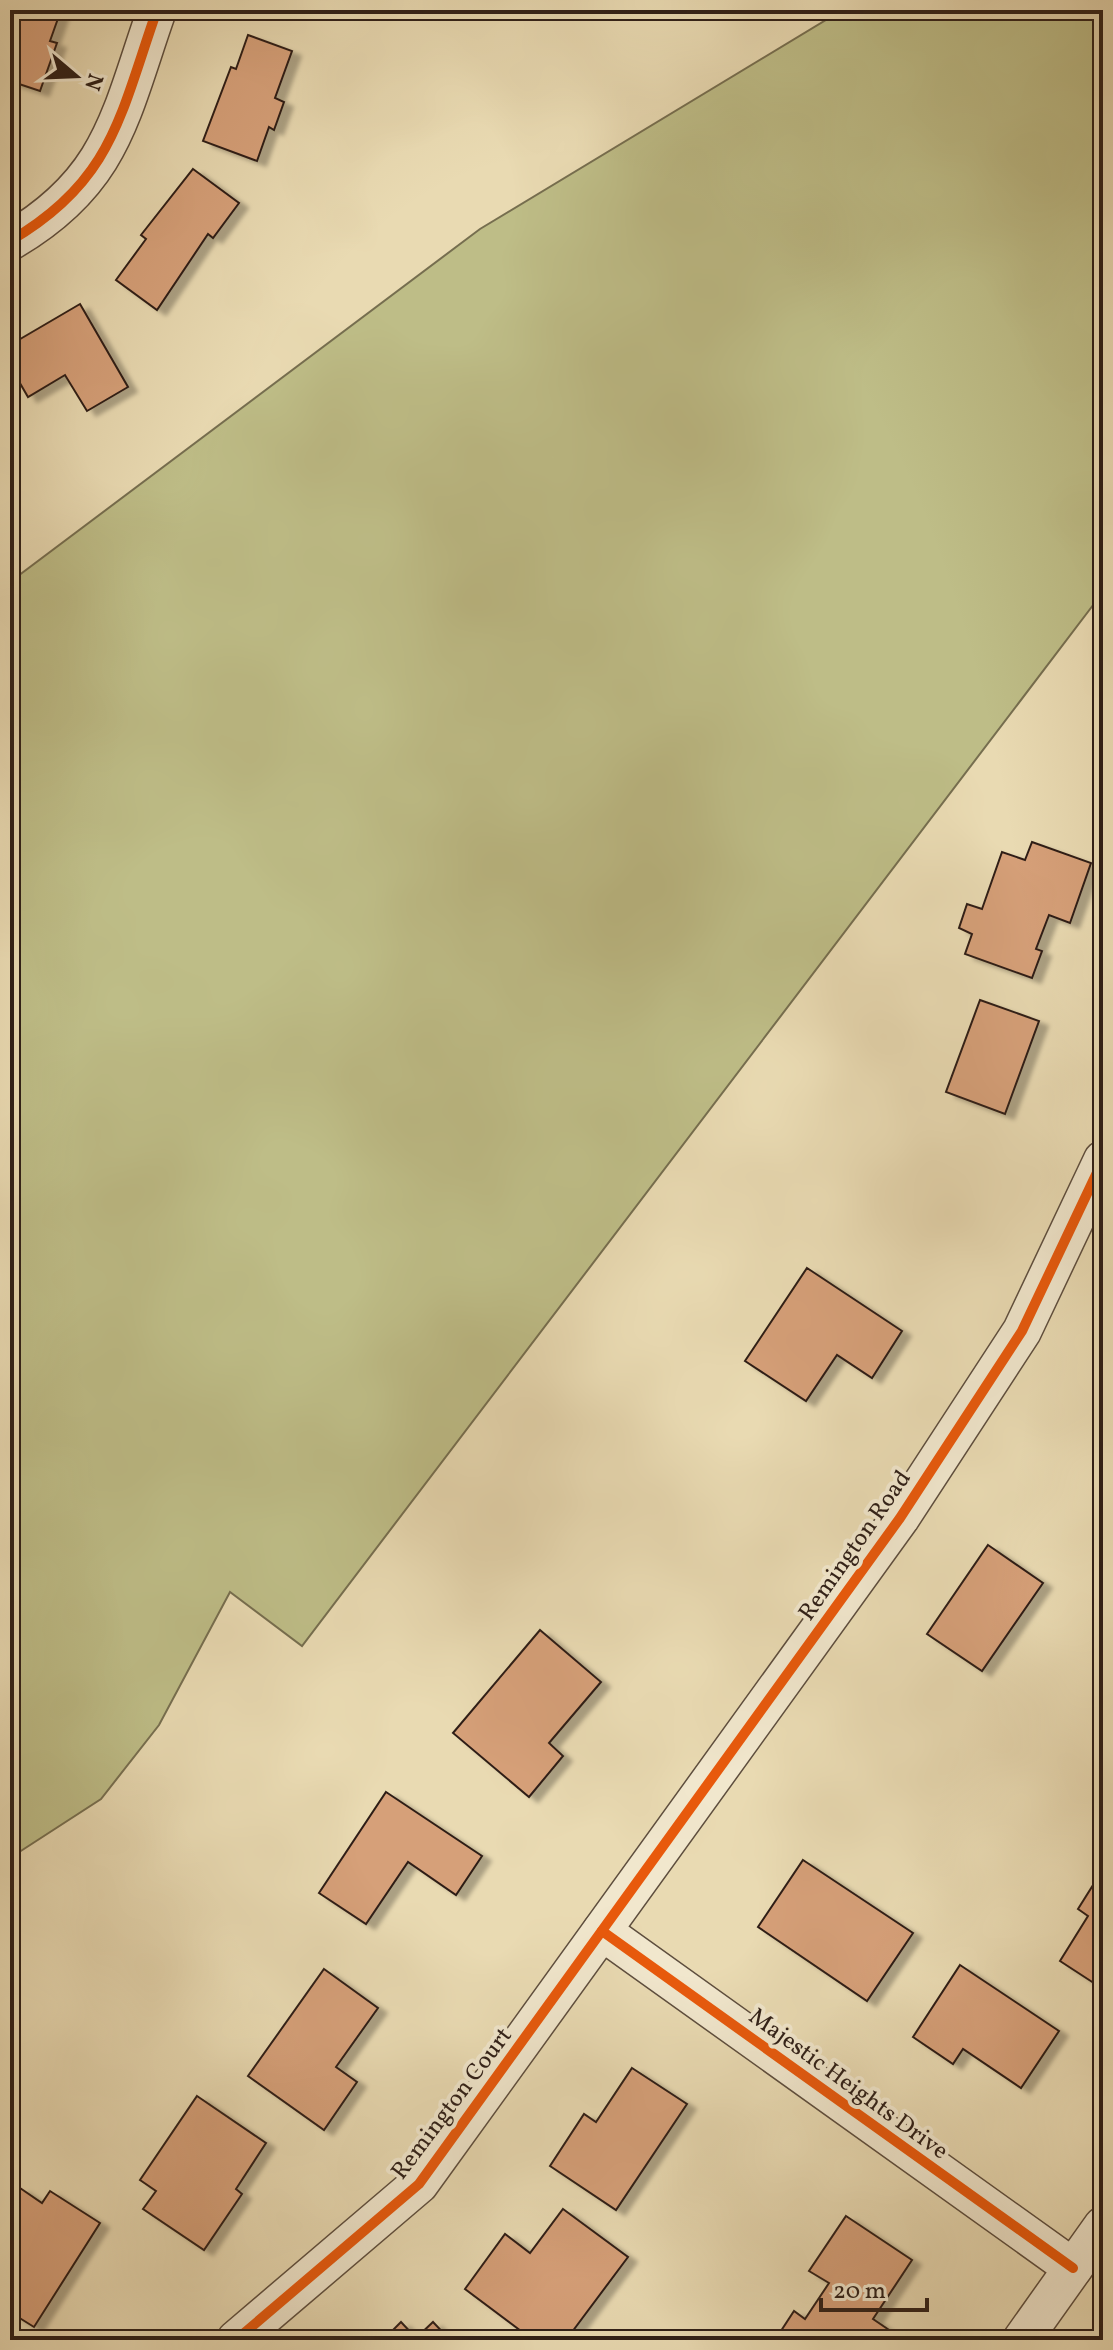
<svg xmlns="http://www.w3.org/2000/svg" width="1113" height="2350" viewBox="0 0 1113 2350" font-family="Vollkorn,serif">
<defs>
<filter id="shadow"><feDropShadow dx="9" dy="5" stdDeviation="2" flood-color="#0004"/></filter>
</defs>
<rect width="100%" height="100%" fill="#e9dab2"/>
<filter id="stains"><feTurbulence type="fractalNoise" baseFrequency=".0025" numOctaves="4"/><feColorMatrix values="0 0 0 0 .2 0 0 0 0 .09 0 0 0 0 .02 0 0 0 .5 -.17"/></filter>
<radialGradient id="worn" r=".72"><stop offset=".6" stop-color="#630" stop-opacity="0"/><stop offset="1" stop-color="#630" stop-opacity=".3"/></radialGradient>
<path fill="#bebd87" stroke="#766e4f" stroke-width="2" d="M869 10H1103V592L302 1646 230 1592 159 1725 101 1799 10 1858V582L480 229 826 20Z"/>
<g fill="#d6a079" stroke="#2f1f17" stroke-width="2" filter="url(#shadow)">
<path d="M10 10H61L50 41 57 43 40 91 10 81Z"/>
<path d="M248 35 292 51 275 98 284 102 274 130 269 127 257 161 203 141 231 67 236 69Z"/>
<path d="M193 169 239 203 213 238 208 234 157 310 116 280 146 239 141 235Z"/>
<path d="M80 304 128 387 87 411 65 375 28 397 10 366V345Z"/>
<path d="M1032 842 1091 863 1070 923 1049 915 1036 949 1042 951 1032 978 965 954 972 934 959 928 967 904 982 909 1002 852 1025 860Z"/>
<path d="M980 1000 1039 1021 1005 1114 946 1092Z"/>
<path d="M807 1268 902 1331 872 1378 837 1355 806 1401 745 1361Z"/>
<path d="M988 1545 1043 1583 982 1671 927 1634Z"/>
<path d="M540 1630 601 1682 549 1743 563 1756 529 1797 453 1733Z"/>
<path d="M386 1792 482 1856 456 1895 408 1862 366 1924 319 1893Z"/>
<path d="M803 1860 913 1933 867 2001 758 1927Z"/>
<path d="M1095 1882 1103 1887V1989L1060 1961 1088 1916 1078 1909Z"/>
<path d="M960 1965 1059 2031 1021 2088 963 2049 953 2064 913 2037Z"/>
<path d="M324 1969 378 2008 336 2067 357 2082 324 2130 248 2076Z"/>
<path d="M632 2068 687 2104 616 2210 550 2166 584 2114 596 2122Z"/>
<path d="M197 2096 266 2143 236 2189 242 2194 204 2250 143 2209 156 2191 140 2180Z"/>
<path d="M20 2188 42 2203 50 2191 100 2223 34 2327 10 2312V2203Z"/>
<path d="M563 2209 628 2257 566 2340H533L465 2289 505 2234 530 2253Z"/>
<path d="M846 2216 912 2260 873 2319 895 2334 891 2340H781L777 2337 794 2311 805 2319 829 2283 809 2271Z"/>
<path d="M401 2322 416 2338 433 2322 450 2340H383Z"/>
</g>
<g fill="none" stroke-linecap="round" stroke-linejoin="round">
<defs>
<g id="minor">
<path d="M10 241C113 181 120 115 157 10"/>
<path d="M602 1931 1073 2268"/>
<path d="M236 2340 419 2184 900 1518 1022 1331 1103 1160"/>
<path d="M1022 2340 1103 2226"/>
</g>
</defs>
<use href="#minor" stroke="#5e4e3e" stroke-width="41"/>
<use href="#minor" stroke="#f1e7cd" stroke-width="38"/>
<defs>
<g id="cycleway">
<path d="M10 241C113 181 120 115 157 10"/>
<path d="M602 1931 1073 2268"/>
<path d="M236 2340 419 2184 900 1518 1022 1331 1103 1160"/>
</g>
</defs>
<use href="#cycleway" stroke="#f1e7cd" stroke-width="15"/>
<use href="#cycleway" stroke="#e8590c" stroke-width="10"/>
</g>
<g text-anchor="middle" stroke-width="8" stroke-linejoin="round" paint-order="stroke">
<g font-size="24" fill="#2f1f17" stroke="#f1e7cd">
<text transform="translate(854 1545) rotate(-55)" y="8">Remington Road</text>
<text transform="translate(849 2083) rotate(36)" y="8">Majestic Heights Drive</text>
<text transform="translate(451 2103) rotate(-53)" y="8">Remington Court</text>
</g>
</g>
<rect width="1113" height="2350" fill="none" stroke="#e9dab2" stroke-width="40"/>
<rect x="12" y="12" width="1089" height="2326" fill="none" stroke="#2f1f17" stroke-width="4"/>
<rect x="20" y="20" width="1073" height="2310" fill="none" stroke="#2f1f17" stroke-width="2"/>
<g transform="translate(76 76) rotate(109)" stroke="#f1e7cd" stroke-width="6" paint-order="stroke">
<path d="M0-6L14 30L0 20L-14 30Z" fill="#2f1f17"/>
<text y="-12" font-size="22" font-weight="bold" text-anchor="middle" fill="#2f1f17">N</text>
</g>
<path d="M821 2298v12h106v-12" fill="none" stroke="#2f1f17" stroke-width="4"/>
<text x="833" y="2298" font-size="24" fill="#2f1f17" stroke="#f1e7cd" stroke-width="6" paint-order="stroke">20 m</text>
<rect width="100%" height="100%" filter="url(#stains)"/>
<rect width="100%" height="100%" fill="url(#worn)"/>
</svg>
